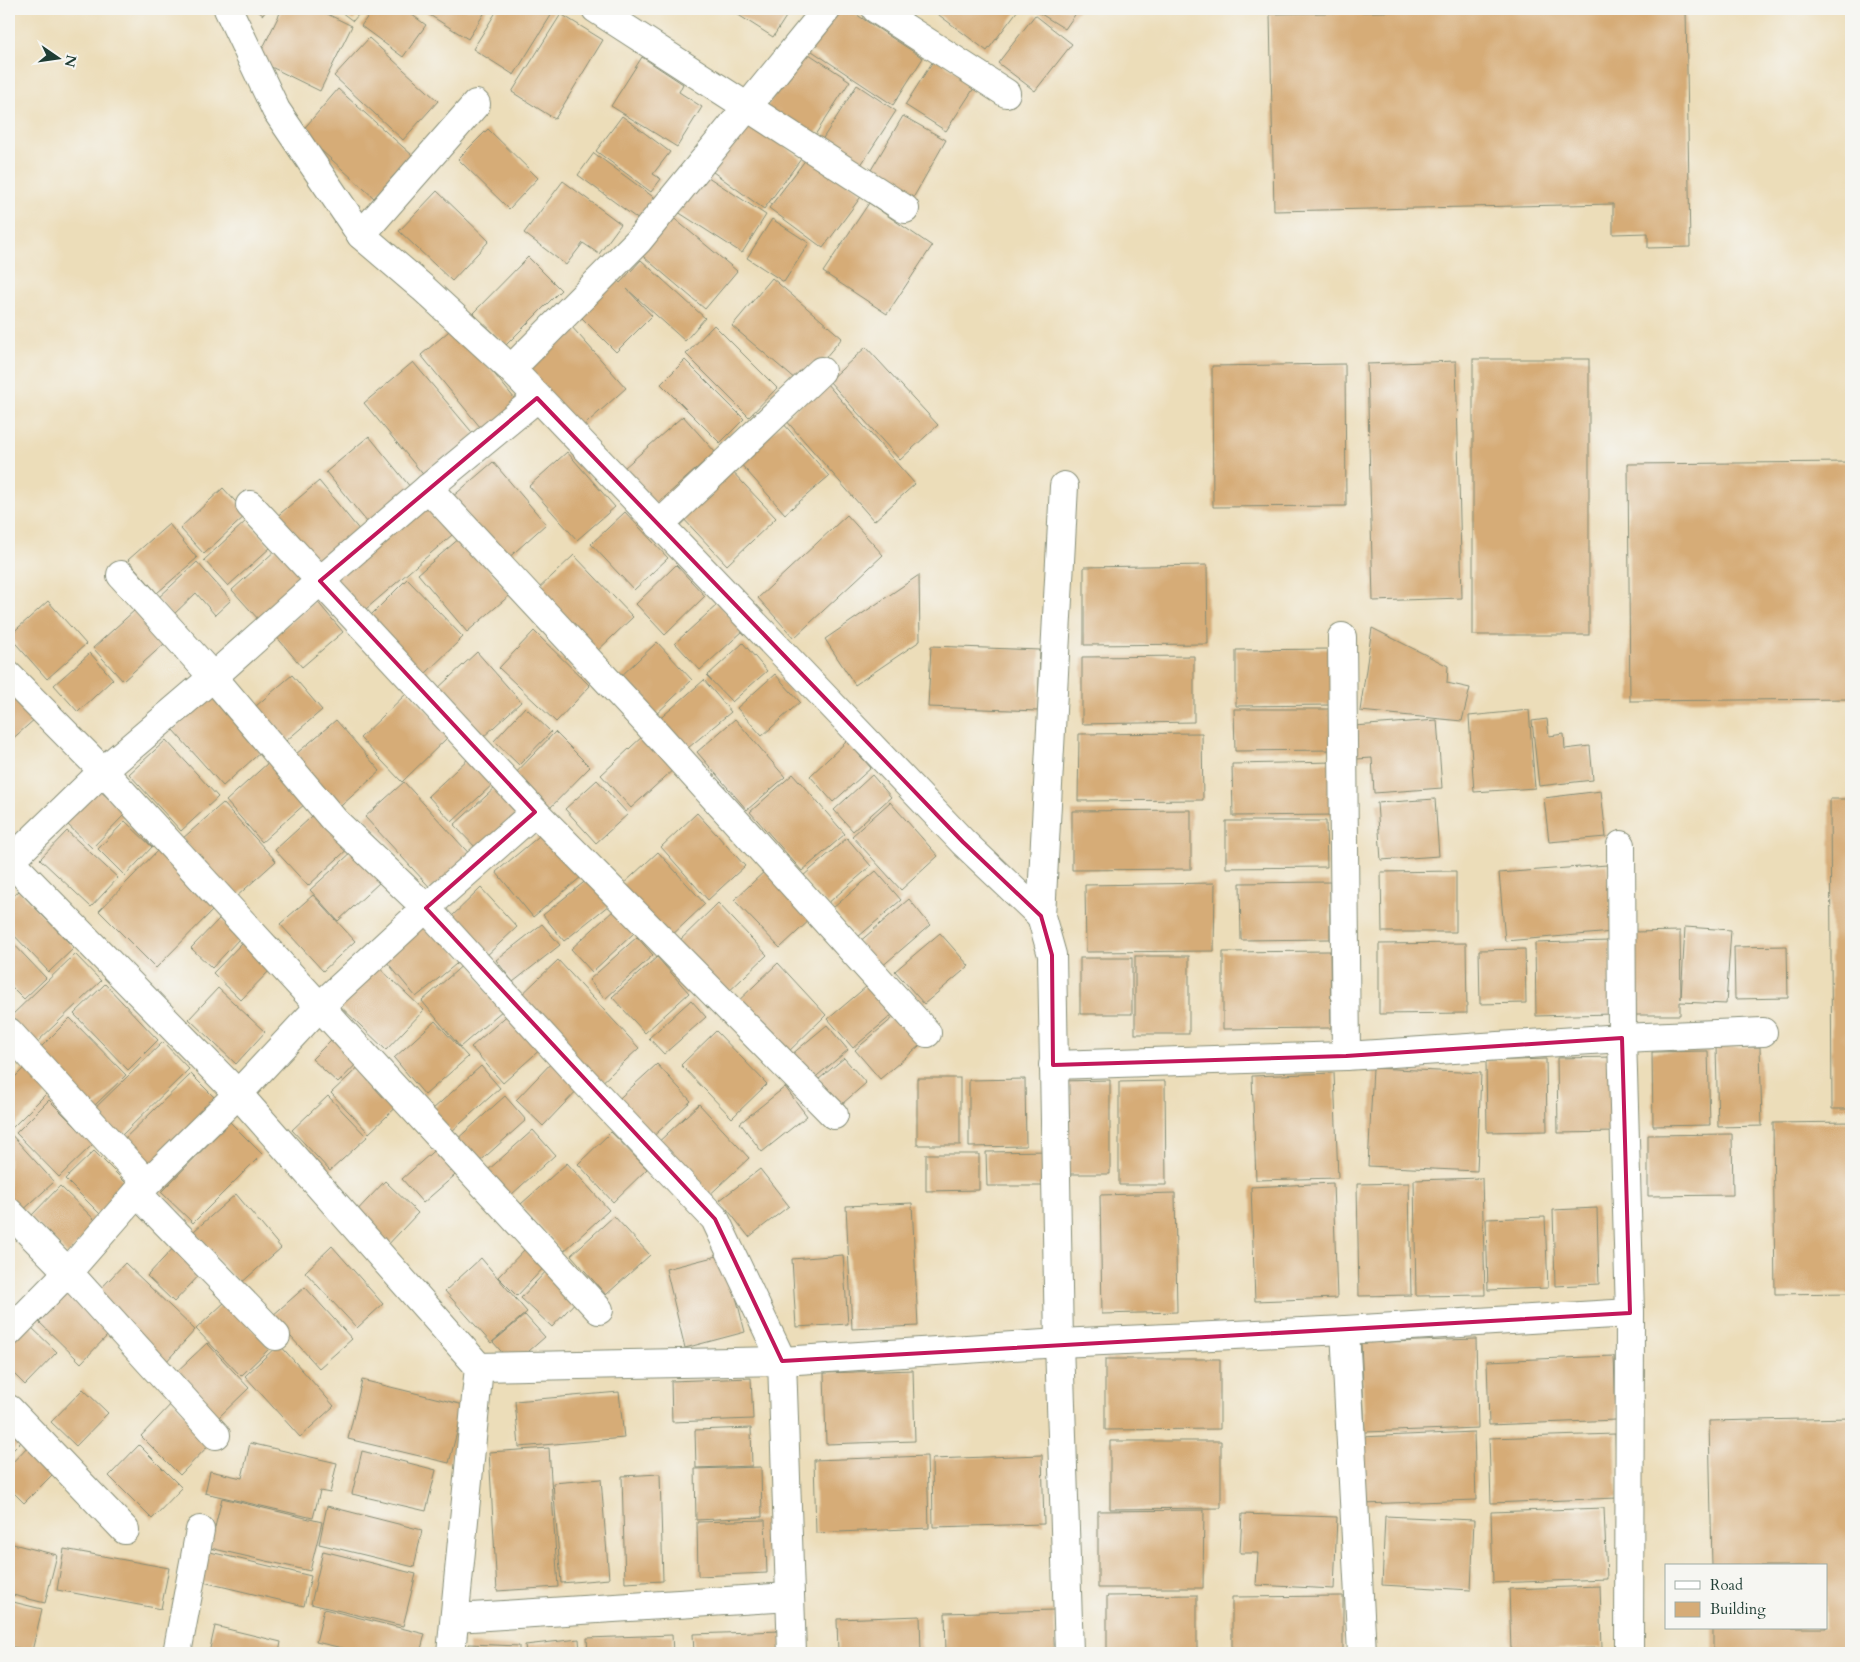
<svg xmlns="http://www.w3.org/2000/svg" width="1860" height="1662" viewBox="0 0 1860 1662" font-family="Cardo,serif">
<rect width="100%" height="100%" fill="#f6f6f2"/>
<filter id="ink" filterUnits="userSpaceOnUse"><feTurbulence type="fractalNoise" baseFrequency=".02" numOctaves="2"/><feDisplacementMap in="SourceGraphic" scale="10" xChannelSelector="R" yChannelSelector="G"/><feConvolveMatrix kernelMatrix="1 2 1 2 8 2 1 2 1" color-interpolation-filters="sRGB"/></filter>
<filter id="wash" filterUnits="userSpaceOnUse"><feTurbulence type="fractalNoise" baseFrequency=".0096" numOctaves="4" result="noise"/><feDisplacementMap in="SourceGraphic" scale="20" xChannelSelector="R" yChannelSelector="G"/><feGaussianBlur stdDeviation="1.12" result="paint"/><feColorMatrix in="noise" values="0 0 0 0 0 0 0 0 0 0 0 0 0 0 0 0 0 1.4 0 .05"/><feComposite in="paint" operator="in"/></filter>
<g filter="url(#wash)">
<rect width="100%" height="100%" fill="#ecddb9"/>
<g id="blocks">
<g fill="#d6ac77">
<path d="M255 9H267L263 15Z"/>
<path d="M282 9H317L352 26 320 91 257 60Z"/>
<path d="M337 9H363L353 21Z"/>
<path d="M373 9H404L426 25 403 57 361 26Z"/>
<path d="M420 9H487L468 39Z"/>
<path d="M498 9H555L514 75 473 49Z"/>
<path d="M729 9H791L773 37Z"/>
<path d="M835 9H848L923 58 893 105 809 49Z"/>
<path d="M931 9H1017L1018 10 987 51Z"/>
<path d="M1033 9H1079L1065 29Z"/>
<path d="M1529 9H1686L1690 247 1648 248V233L1613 234V204L1274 211 1270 14Z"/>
<path d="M561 14 603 40 555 119 512 92Z"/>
<path d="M1035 15 1072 44 1035 91 998 63Z"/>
<path d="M369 38 438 101 403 140 334 76Z"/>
<path d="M803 50 850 81 813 138 766 108Z"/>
<path d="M642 57 683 84 679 92 702 107 677 147 611 106Z"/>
<path d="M935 58 976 85 946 131 905 105Z"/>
<path d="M857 85 896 111 857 171 818 146Z"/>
<path d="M338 89 412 155 374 198 301 132Z"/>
<path d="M622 116 670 152 653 174 661 179 651 192 596 151Z"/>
<path d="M903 116 946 140 912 200 868 175Z"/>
<path d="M747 118 801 159 764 209 709 169Z"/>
<path d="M488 129 538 178 509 209 458 159Z"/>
<path d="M594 153 660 202 643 223 578 175Z"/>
<path d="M810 154 863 194 823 248 769 208Z"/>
<path d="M702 173 766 215 742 253 678 212Z"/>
<path d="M563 181 621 224 599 254 583 243 566 265 524 233Z"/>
<path d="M437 191 489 241 452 281 399 231Z"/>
<path d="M869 203 932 246 887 314 823 272Z"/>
<path d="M670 215 737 271 705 309 638 252Z"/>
<path d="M772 219 809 243 784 282 747 258Z"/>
<path d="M528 257 561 290 506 345 473 313Z"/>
<path d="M641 260 705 318 685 341 627 289 652 316 616 352 573 309 610 273 620 283Z"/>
<path d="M772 278 842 338 802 385 732 326Z"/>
<path d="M714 325 777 388 749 417 686 354Z"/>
<path d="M455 326 519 404 485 433 421 355Z"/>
<path d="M571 326 626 388 580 429 525 367Z"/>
<path d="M866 347 938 425 900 460 829 381Z"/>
<rect x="1473" y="359" width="116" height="276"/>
<path d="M685 360 744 419 720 443 661 384Z"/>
<path d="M1456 361 1462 598 1373 601 1367 364Z"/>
<path d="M413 362 476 437 426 478 364 403Z"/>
<path d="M1345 364 1346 506 1213 507 1212 366Z"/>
<path d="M826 383 915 484 874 521 785 419Z"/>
<path d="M683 416 715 452 656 505 624 468Z"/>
<path d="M783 423 829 476 785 514 739 462Z"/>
<path d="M369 436 415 493 372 528 326 472Z"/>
<path d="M567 452 615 507 577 540 529 486Z"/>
<path d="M493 462 546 524 505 561 451 498Z"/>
<path d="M1851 462V699L1630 701 1628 464Z"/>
<path d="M729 468 776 518 727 565 680 515Z"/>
<path d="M319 481 361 532 318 569 275 518Z"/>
<path d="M223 488 247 514 204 554 180 528Z"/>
<path d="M429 495 459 529 359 615 330 580Z"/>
<path d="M625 512 668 558 634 590 591 544Z"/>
<path d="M847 515 883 555 794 638 758 598Z"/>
<path d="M246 521 271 547 228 586 204 560Z"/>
<path d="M169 524 197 558 157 593 128 560Z"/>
<path d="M461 537 510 595 467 632 418 574Z"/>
<path d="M277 549 304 577 259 620 232 590Z"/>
<path d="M574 555 633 617 592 656 533 594Z"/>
<path d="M197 562 231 600 215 615 196 593 172 616 157 599Z"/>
<path d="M676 565 705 596 665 635 636 604Z"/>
<path d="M1207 565 1208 644 1084 645V567Z"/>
<path d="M919 575 920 641 855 685 825 639Z"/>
<path d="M407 579 463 637 422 677 367 619Z"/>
<path d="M316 600 343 632 302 667 275 635Z"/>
<path d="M48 601 86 644 47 679 9 636Z"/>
<path d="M718 604 743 631 700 670 675 643Z"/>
<path d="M135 610 165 643 123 681 93 648Z"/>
<path d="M1372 628 1448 666 1447 683 1470 688 1462 721 1360 711Z"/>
<path d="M534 631 590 686 556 722 499 668Z"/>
<path d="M657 642 692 680 652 718 617 680Z"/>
<path d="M743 643 767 671 732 702 707 676Z"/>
<path d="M931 646 1040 650 1038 711 928 707Z"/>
<path d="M1332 649V705L1236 706V650Z"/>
<path d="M477 652 521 702 480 740 436 690Z"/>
<path d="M90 653 113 679 78 712 54 685Z"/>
<path d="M1194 656V722L1082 724V657Z"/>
<path d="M775 674 800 702 762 736 737 708Z"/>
<path d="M292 675 322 710 279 747 249 712Z"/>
<path d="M704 680 731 712 682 753 656 722Z"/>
<path d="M9 685 36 718 9 742Z"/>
<path d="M408 692 450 735 402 782 360 738Z"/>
<path d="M213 693 263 750 223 786 173 730Z"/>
<path d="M525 707 551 732 519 765 494 741Z"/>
<path d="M1234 709H1333V750L1235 751Z"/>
<path d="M1529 710 1535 788 1474 792 1469 716Z"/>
<path d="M735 719 785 777 747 810 697 752Z"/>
<path d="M1547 719 1549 736 1564 734 1565 749 1590 746 1593 780 1539 786 1532 721Z"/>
<path d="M336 720 380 771 333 813 289 760Z"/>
<path d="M1437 720 1442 788 1374 793 1372 758 1357 759 1354 726Z"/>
<path d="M555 732 590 767 545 813 510 779Z"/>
<path d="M1202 733 1203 800 1078 801 1079 734Z"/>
<path d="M644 735 675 768 631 808 601 775Z"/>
<path d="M166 740 218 797 181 831 129 774Z"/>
<path d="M847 741 871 768 833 802 810 776Z"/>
<path d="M470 757 494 783 452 822 428 796Z"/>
<path d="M269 762 306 803 262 842 226 801Z"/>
<path d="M1335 762V815L1233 816 1232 764Z"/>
<path d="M793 774 845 834 802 871 750 812Z"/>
<path d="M872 775 891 797 853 831 834 810Z"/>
<path d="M597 780 628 814 596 843 565 809Z"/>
<path d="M404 782 474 859 436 894 365 817Z"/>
<path d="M96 787 125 814 92 848 64 821Z"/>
<path d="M496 787 521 813 479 851 454 825Z"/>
<path d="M1601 791 1606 837 1549 842 1544 798Z"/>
<path d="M1435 799 1439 856 1381 860 1377 803Z"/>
<path d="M1830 799H1851V1109H1832Z"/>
<path d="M890 802 938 856 901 890 852 836Z"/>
<path d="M223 803 276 861 235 898 182 839Z"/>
<path d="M321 808 353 844 308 886 275 850Z"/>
<path d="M1191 810V869L1072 870V811Z"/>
<path d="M697 813 745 866 708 900 661 847Z"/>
<path d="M125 821 152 847 125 876 98 849Z"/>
<path d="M1226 821H1326L1327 867 1226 868Z"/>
<path d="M67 831 118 878 91 907 40 859Z"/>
<path d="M544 832 581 877 533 917 496 872Z"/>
<path d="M847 838 871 866 827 904 803 876Z"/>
<path d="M160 848 218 905 156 968 99 911Z"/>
<path d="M353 851 380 882 338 921 310 890Z"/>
<path d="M658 852 705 904 668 939 621 886Z"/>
<path d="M1607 865 1613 932 1505 941 1499 873Z"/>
<path d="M768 868 814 916 780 948 734 900Z"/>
<path d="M876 871 901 900 858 937 833 908Z"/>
<path d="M1456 871V932H1382L1381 872Z"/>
<path d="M588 879 609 905 564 941 543 915Z"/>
<path d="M1330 882V939L1241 940 1240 883Z"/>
<path d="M1215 883 1214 951 1086 952 1085 885Z"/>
<path d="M481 888 517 927 484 958 448 920Z"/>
<path d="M19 891 74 948 49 972 9 930V900Z"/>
<path d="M313 895 355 941 323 971 280 924Z"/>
<path d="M909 899 930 925 880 968 858 943Z"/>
<path d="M718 903 767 955 721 999 672 948Z"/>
<path d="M614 910 634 933 592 972 571 949Z"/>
<path d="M425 917 461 960 416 997 381 955Z"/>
<path d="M220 918 240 938 212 968 191 948Z"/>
<path d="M542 924 560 945 513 982 496 960Z"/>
<path d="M1685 927 1731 930 1726 1004 1680 1002V1015H1634L1633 932 1680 931 1681 999Z"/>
<path d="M940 933 969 966 924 1004 895 971Z"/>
<path d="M637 937 653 955 605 999 589 980Z"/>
<path d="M9 939 46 978 24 999 9 984Z"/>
<path d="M244 941 272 968 241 1000 213 973Z"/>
<path d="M1610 941 1611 1014 1536 1016 1535 943Z"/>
<path d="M1466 943 1467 1013 1379 1014V944Z"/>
<path d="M1787 946 1788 998 1735 999 1734 947Z"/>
<path d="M1525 949 1526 1003 1480 1004 1479 950Z"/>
<path d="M1330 951 1331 1028 1223 1029V952Z"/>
<path d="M75 954 101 981 35 1044 10 1017Z"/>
<rect x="1135" y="956" width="54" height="78"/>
<path d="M657 957 689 993 645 1033 612 997Z"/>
<rect x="1080" y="958" width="52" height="56"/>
<path d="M558 960 639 1048 597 1087 516 1000Z"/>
<path d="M465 963 503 1010 460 1047 422 1001Z"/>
<path d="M778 963 826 1015 781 1059 732 1007Z"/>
<path d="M375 964 424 1010 386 1050 337 1003Z"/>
<path d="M873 981 898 1010 853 1048 828 1019Z"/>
<path d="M105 984 158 1040 128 1070 74 1014Z"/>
<path d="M218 988 265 1032 236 1064 189 1019Z"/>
<path d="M691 1000 706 1017 664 1054 649 1038Z"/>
<path d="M511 1012 543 1047 503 1083 471 1047Z"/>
<path d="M900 1012 925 1041 880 1079 855 1050Z"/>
<path d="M70 1018 126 1075 91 1109 36 1052Z"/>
<path d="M435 1021 468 1057 425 1095 394 1058Z"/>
<path d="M827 1025 848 1050 806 1085 785 1060Z"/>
<path d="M716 1031 767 1084 732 1118 681 1065Z"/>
<path d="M336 1035 361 1059 338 1083 312 1059Z"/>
<path d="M9 1037 24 1053 9 1068Z"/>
<path d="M163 1042 189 1069 118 1139 91 1112Z"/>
<path d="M1716 1047H1760L1762 1126 1718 1127Z"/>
<path d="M1708 1051 1710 1125 1653 1126 1652 1052Z"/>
<path d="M1615 1057 1616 1132 1558 1133 1557 1058Z"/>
<path d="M844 1058 866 1083 834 1111 812 1085Z"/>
<path d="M555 1059 582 1085 543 1126 516 1100Z"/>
<path d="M1546 1059 1547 1131 1487 1132 1486 1061Z"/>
<path d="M366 1060 404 1100 369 1133 331 1093Z"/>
<path d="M657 1064 691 1101 645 1144 611 1106Z"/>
<path d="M481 1066 500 1088 451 1132 432 1110Z"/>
<path d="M24 1068 48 1092 12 1128 9 1125V1083Z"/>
<path d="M1373 1068 1481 1073 1477 1171 1368 1166Z"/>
<path d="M1334 1073 1338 1178 1256 1180 1252 1076Z"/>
<path d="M191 1074 221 1104 148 1174 119 1144Z"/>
<rect x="917" y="1078" width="43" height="67"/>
<path d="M1025 1079 1026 1146 969 1147V1080Z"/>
<path d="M1110 1080V1174H1060V1081Z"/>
<path d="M1165 1081 1166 1185H1119V1082Z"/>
<path d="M785 1087 807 1116 762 1152 740 1123Z"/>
<path d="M328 1096 367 1137 330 1171 292 1130Z"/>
<path d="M505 1096 526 1120 476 1165 455 1141Z"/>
<path d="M49 1100 93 1144 59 1177 16 1133Z"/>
<path d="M699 1104 749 1158 703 1201 653 1147Z"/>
<path d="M230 1122 262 1154 193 1223 161 1192Z"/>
<path d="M1851 1122V1293L1775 1294 1773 1123Z"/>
<path d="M533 1130 555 1155 510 1196 487 1171Z"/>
<path d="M9 1132 54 1182 20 1213 9 1202Z"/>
<path d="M611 1132 647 1169 613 1202 578 1164Z"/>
<path d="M1732 1134 1733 1195 1648 1196V1135Z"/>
<path d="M440 1145 462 1169 423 1203 402 1179Z"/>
<path d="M94 1151 132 1189 103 1217 65 1179Z"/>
<path d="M1049 1151 1050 1186H987L986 1152Z"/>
<path d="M926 1154H979V1190L926 1191Z"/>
<path d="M567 1163 609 1210 563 1252 521 1204Z"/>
<path d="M760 1169 789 1206 749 1237 720 1200Z"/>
<path d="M1482 1178 1485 1295 1416 1296 1414 1180Z"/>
<path d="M385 1181 418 1213 384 1249 351 1217Z"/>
<path d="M1333 1183 1337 1298 1255 1301 1251 1187Z"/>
<path d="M1409 1183 1411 1295 1359 1296 1357 1184Z"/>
<path d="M60 1186 98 1223 68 1254 30 1217Z"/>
<path d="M1175 1193 1177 1312 1102 1314 1100 1195Z"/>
<path d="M236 1194 281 1248 240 1284 194 1231Z"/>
<path d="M912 1203 918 1326 852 1329 846 1206Z"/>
<path d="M1597 1208 1599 1284 1555 1286 1553 1210Z"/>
<path d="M614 1216 650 1255 606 1295 571 1255Z"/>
<path d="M1545 1217 1548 1288 1488 1290 1486 1219Z"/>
<path d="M178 1243 205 1269 174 1302 147 1276Z"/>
<path d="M332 1246 383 1304 357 1328 305 1272Z"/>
<path d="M528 1246 547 1264 517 1296 498 1277Z"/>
<path d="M725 1254 745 1332 685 1348 666 1269Z"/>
<path d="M843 1255 848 1324 796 1327 792 1259Z"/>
<path d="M481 1258 527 1312 491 1343 445 1291Z"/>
<path d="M125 1263 195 1330 165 1363 94 1296Z"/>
<path d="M549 1268 580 1297 552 1327 521 1298Z"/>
<path d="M305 1287 352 1339 319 1368 272 1316Z"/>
<path d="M65 1289 109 1334 81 1363 36 1319Z"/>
<path d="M226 1301 270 1348 241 1376 196 1329Z"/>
<path d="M525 1315 545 1337 513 1365 493 1342Z"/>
<path d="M27 1323 57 1352 25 1385 9 1369V1342Z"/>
<path d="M1476 1339 1478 1428 1365 1432 1361 1343Z"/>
<path d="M207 1343 249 1388 216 1420 173 1375Z"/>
<path d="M279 1344 334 1406 300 1437 245 1376Z"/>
<path d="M1614 1356 1616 1420 1489 1425 1487 1361Z"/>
<path d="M1105 1359H1220V1429L1105 1430Z"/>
<path d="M913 1370 915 1441 826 1444 824 1373Z"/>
<path d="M751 1378 753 1419 672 1422 671 1381Z"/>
<path d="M362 1380 464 1405 449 1463 348 1439Z"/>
<path d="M83 1389 108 1413 76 1446 51 1422Z"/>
<path d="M619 1392 624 1438 519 1447 515 1401Z"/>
<path d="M173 1402 213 1441 180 1475 141 1436Z"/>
<path d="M9 1418 27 1436 9 1454Z"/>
<path d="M1851 1418V1653H1713V1628H1826V1566H1712L1709 1421Z"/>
<path d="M751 1428 752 1466 696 1468 695 1430Z"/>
<path d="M1474 1432 1476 1500 1363 1504 1361 1437Z"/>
<path d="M1615 1434 1617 1498 1491 1503 1489 1438Z"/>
<path d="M1110 1441H1221V1508L1110 1509Z"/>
<path d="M250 1443 337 1463 330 1493 320 1491 313 1518 205 1493 210 1471 242 1478Z"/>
<path d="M30 1444 57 1470 24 1503 9 1488V1466Z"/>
<path d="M139 1445 182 1488 152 1519 109 1476Z"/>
<path d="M549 1448 558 1587 497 1591 489 1452Z"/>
<path d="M362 1451 436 1470 426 1511 352 1494Z"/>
<path d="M1042 1455 1044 1524 933 1527 932 1459Z"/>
<path d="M927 1456 929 1528 816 1533 814 1460Z"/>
<path d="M761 1467 762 1517 696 1520 695 1469Z"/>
<path d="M660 1474 663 1581 625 1583 622 1476Z"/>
<path d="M601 1479 609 1579 561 1583 553 1483Z"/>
<path d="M222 1498 322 1522 310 1571 210 1548Z"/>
<path d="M327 1506 422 1530 414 1567 319 1544Z"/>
<path d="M1604 1508 1607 1579 1493 1583 1491 1512Z"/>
<path d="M1204 1510 1203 1588H1098V1511Z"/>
<path d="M1242 1514 1337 1517 1334 1589 1256 1585 1258 1553H1240Z"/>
<path d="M1385 1516 1474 1520 1471 1590 1382 1585Z"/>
<path d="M765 1520 767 1573 698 1576 697 1522Z"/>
<path d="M9 1543 57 1555 45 1603 9 1594Z"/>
<path d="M64 1549 169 1568 161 1609 57 1590Z"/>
<path d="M206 1551 311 1576 304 1606 199 1581Z"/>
<path d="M323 1551 416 1574 403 1626 311 1604Z"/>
<path d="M1600 1586 1602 1648 1511 1651 1509 1589Z"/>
<path d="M1197 1595V1653H1107V1596Z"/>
<path d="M1343 1596V1653H1232V1597Z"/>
<path d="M9 1601 42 1609 32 1651 9 1646Z"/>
<path d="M324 1609 425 1634 420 1653H364L316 1642Z"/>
<path d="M1054 1610 1056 1653H946L945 1613Z"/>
<path d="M920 1616 921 1653H838L837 1619Z"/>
<path d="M215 1626 281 1642 279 1653H209Z"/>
<path d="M781 1631 782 1653H694L693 1634Z"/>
<path d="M672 1635 673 1653H588L587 1638Z"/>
<path d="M579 1639 580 1653H526L525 1645Z"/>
<path d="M469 1644 519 1646V1653H469Z"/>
</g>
</g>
</g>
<g filter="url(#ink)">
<use href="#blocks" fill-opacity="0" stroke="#868d76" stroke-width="1"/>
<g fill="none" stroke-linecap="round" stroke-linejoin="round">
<defs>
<g id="street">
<path d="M228 9 276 110 361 235 423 288 511 369 963 842 1041 916"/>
<path d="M596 9 905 209"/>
<path d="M876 9 1006 93"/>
<path d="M361 235 476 104"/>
<path d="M511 369 638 241 827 9"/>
<path d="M1064 486 1041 916 1052 955 1059 1343 1069 1653"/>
<path d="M428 488 647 723 927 1033"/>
<path d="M250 505 535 812 834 1115"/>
<path d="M659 525 821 371"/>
<path d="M121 575 213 677 334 820 426 908 585 1082 715 1219 782 1361 792 1653"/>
<path d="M1342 637 1346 1056"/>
<path d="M9 676 103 771 599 1310"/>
<path d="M1621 845 1622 1038 1630 1313 1629 1653"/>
<path d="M9 860 238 1094 479 1367 451 1653"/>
<path d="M9 862 103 771 213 677 320 581 428 488 537 398"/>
<path d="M9 1032 147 1183"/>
<path d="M1053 1065 1346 1056 1622 1038 1763 1032"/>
<path d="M137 1193 276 1336"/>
<path d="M9 1212 68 1272 216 1435"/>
<path d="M1345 1330 1362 1653"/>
<path d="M9 1332 68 1272 137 1193 238 1094 320 1006 426 908 535 812"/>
<path d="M479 1367 782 1361 1059 1343 1345 1330 1630 1313"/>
<path d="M9 1409 125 1530"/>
<path d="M455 1618 790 1597"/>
<path d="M177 1653 200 1530"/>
</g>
</defs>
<use href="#street" stroke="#868d76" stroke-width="30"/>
<use href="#street" stroke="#fff" stroke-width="28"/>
</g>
</g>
<path fill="none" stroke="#c2185b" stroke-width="4" stroke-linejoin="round" d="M537 398 963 842 1041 916 1052 955 1053 1065 1346 1056 1622 1038 1630 1313 782 1361 715 1219 426 908 535 812 320 581Z"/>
<rect width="1860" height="1662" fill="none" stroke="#f6f6f2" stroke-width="30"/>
<rect x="1665" y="1564" width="162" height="65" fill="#f6f6f2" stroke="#a0aca6"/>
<rect x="1675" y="1581" width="25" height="8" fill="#ffffff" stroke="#a0aca6"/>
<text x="1710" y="1590" font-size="15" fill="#1f3d34">Road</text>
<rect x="1675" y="1602" width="25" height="15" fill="#d6ac77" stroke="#a0aca6"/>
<text x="1710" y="1614" font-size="15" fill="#1f3d34">Building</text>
<g transform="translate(58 58) rotate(103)" stroke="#f6f6f2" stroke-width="4" paint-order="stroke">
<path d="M0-4L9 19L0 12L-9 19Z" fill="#1f3d34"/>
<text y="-8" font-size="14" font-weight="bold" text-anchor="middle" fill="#1f3d34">N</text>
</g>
</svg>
